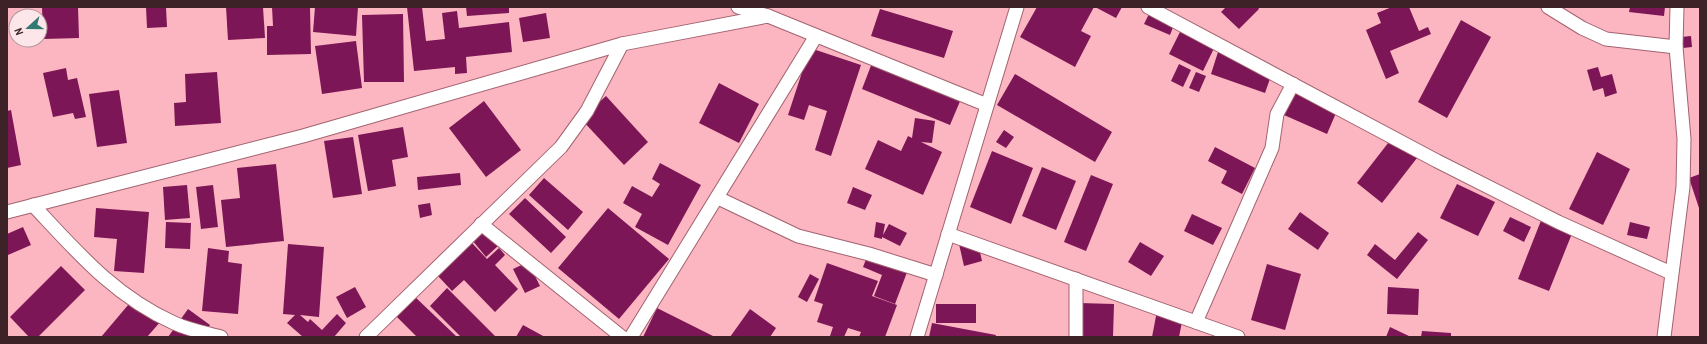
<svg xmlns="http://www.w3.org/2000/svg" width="1707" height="344" viewBox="0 0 1707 344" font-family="'Archivo Narrow',sans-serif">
<rect width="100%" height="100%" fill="#fcb6c2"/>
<g fill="#7c1656">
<path d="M42 7H78L79 38 43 39Z"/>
<path d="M146 7H166L167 27 147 28Z"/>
<path d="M226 7H263L265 38 228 40Z"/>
<path d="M272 7H310L311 54 267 55V26H273Z"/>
<path d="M315 7H358L356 36 313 32Z"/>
<path d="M407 7H422L426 41 445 39 442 13 457 11 459 28 509 22 512 52 466 57 467 73 455 74V67L414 71Z"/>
<path d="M466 7H509V13L467 16Z"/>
<path d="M1037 7H1094L1081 31 1091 36 1075 67 1020 37Z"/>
<path d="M1095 7H1122L1116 18Z"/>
<path d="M1226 7H1258L1259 9 1239 29 1221 12Z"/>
<path d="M1392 7H1409L1419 31 1428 27 1431 34 1390 51 1399 73 1386 79 1366 30 1381 23 1377 13Z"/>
<path d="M1630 7H1665L1664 16 1629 12Z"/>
<path d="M880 9 953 31 944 58 871 36Z"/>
<path d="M1150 12 1175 22 1170 35 1144 24Z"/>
<path d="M546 13 550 38 523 42 519 18Z"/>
<path d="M403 14 404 82H364L362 15Z"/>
<path d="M1461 20 1491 37 1447 118 1418 102Z"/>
<path d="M1185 22 1219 38 1203 71 1169 54Z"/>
<path d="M1691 36 1692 47 1683 48 1681 37Z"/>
<path d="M356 41 362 88 322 94 315 46Z"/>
<path d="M810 48 861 65 831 156 815 150 827 111 809 105 804 120 788 115Z"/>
<path d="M1218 52 1273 70 1265 93 1211 74Z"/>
<path d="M872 63 961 99 950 125 862 89Z"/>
<path d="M1179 64 1191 70 1183 87 1171 81Z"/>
<path d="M1598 67 1601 77 1612 74 1617 93 1605 97 1603 88 1593 91 1587 70Z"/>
<path d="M66 68 68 80 77 78 86 117 75 119 73 113 53 117 43 73Z"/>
<path d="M217 72 221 123 175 126 174 103 186 102 185 74Z"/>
<path d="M1196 72 1206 76 1199 92 1189 88Z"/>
<path d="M1015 74 1112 132 1095 162 997 105Z"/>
<path d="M719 83 759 104 739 143 699 123Z"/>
<path d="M1296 87 1339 106 1327 134 1284 115Z"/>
<path d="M119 90 127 143 97 147 89 94Z"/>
<path d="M606 96 648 142 624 165 581 119Z"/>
<path d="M484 101 521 150 486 177 449 128Z"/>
<path d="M11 110 21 165 7 168V111Z"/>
<path d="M915 118 935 121 932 143 921 142 942 152 923 195 865 169 878 140 901 151 908 136 912 138Z"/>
<path d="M403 127 408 157 392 160 396 186 368 191 358 135Z"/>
<path d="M1004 130 1014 137 1006 148 996 142Z"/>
<path d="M353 137 362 194 333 198 324 141Z"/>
<path d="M1392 138 1417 158 1382 203 1357 183Z"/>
<path d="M1215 147 1255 168 1242 194 1221 183 1227 171 1208 161Z"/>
<path d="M992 151 1033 168 1011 224 970 207Z"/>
<path d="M1597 152 1630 169 1603 225 1569 209Z"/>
<path d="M660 163 701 185 668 245 635 227 642 214 623 203 632 186 652 197 660 184 652 179Z"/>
<path d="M276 164 284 241 226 247 221 200 240 198 237 168Z"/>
<path d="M1042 167 1076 181 1056 230 1022 216Z"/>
<path d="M460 173 461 185 418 190 417 177Z"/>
<path d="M1700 174V211L1689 178Z"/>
<path d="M1091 175 1113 184 1086 251 1064 242Z"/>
<path d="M544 178 583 212 568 230 529 195Z"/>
<path d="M1457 184 1495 202 1478 236 1440 218Z"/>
<path d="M187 185 190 218 165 220 163 187Z"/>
<path d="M213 185 218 227 201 229 196 187Z"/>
<path d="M853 187 872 195 865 210 847 203Z"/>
<path d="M525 198 566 237 551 253 509 214Z"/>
<path d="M430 203 432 215 420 218 418 205Z"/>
<path d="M96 208 149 212 144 273 114 271 117 239 94 237Z"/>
<path d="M608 208 669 259 619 319 558 268Z"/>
<path d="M1300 212 1329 233 1318 250 1288 229Z"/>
<path d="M1192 214 1222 228 1213 245 1184 231Z"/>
<path d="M1510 217 1531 227 1524 242 1503 231Z"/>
<path d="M1542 218 1573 231 1549 291 1518 279Z"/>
<path d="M166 222 191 223 190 249 165 248Z"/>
<path d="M876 222 885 224 883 235 889 224 907 233 900 246 882 237V239L874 237Z"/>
<path d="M1630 222 1650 227 1647 239 1627 235Z"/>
<path d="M23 227 31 245 8 255 7 234Z"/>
<path d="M485 229 499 245 486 257 472 240Z"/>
<path d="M1418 232 1428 240 1397 279 1367 255 1375 244 1395 260Z"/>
<path d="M977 239 982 261 964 266 959 244Z"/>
<path d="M1140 242 1164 256 1151 276 1128 262Z"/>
<path d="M472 243 487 259 499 248 505 255 495 265 518 289 495 312 464 280 452 291 438 276Z"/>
<path d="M288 244 324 247 319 317 300 315 308 322 310 319 322 330 337 314 346 323 334 337H303L287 323 295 315 283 314Z"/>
<path d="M208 248 229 251 228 262 242 264 238 314 202 311Z"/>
<path d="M869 252 909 267 895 304 874 296 882 275 863 267Z"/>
<path d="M528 262 540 286 525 293 513 269Z"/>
<path d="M827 263 878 281 872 296 897 305 885 337H859L861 332 848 328 844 337H832L830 336 833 327 817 322 823 304 814 301Z"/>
<path d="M1267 264 1301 274 1285 330 1251 320Z"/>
<path d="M61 266 85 290 38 337H29L10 317Z"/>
<path d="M810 274 819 279 807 302 798 297Z"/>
<path d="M355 287 366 307 347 318 336 297Z"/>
<path d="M1388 287 1419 289 1418 315 1387 314Z"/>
<path d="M447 288 496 337H461L430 306Z"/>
<path d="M412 294 457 337H417L393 313Z"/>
<path d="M134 298 161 321 147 337H101Z"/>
<path d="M1079 303 1114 304 1113 337H1078Z"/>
<rect x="936" y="304" width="40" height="19"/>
<path d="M657 308 715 337H643Z"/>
<path d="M188 309 210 325 202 337H168Z"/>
<path d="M750 309 776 328 770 337H730Z"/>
<path d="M1157 311 1183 317 1179 337H1152Z"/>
<path d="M932 323 996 335 995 337H929Z"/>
<path d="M523 325 545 337H516Z"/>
<path d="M1390 327 1411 337H1386Z"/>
<path d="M1422 331 1451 333V337H1421Z"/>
</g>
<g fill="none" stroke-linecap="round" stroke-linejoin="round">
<defs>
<g id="minor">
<path d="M738 7 768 16 987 105"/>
<path d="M1148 7 1437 161 1558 222 1671 273"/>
<path d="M1548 7 1582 28 1606 39 1676 47"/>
<path d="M718 198 798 236 869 254 936 275"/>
<path d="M33 205C77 252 114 296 174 323 189 330 206 333 221 337"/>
<path d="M7 212 303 136 622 44 768 16"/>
<path d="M481 224 622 337"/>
<path d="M948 234 1238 337"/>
<path d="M1196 322 1272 148 1277 114 1293 84"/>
<path d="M366 337 561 147 587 111 622 44"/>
<path d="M631 337 816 36"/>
<path d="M917 337 1017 7"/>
<path d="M1076 337V279"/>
<path d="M1664 337 1683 187 1684 139 1676 47 1677 7"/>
</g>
</defs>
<use href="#minor" stroke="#a2636f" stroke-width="15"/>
<use href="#minor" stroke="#fff" stroke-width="13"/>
</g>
<rect width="1707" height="344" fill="none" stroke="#3d2327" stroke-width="16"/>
<g transform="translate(28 28) rotate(249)"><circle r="19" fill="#fde6e9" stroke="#b0989b"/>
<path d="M0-3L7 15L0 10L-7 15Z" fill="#317973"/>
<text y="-6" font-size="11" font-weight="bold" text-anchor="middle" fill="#3d2327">N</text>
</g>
</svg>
